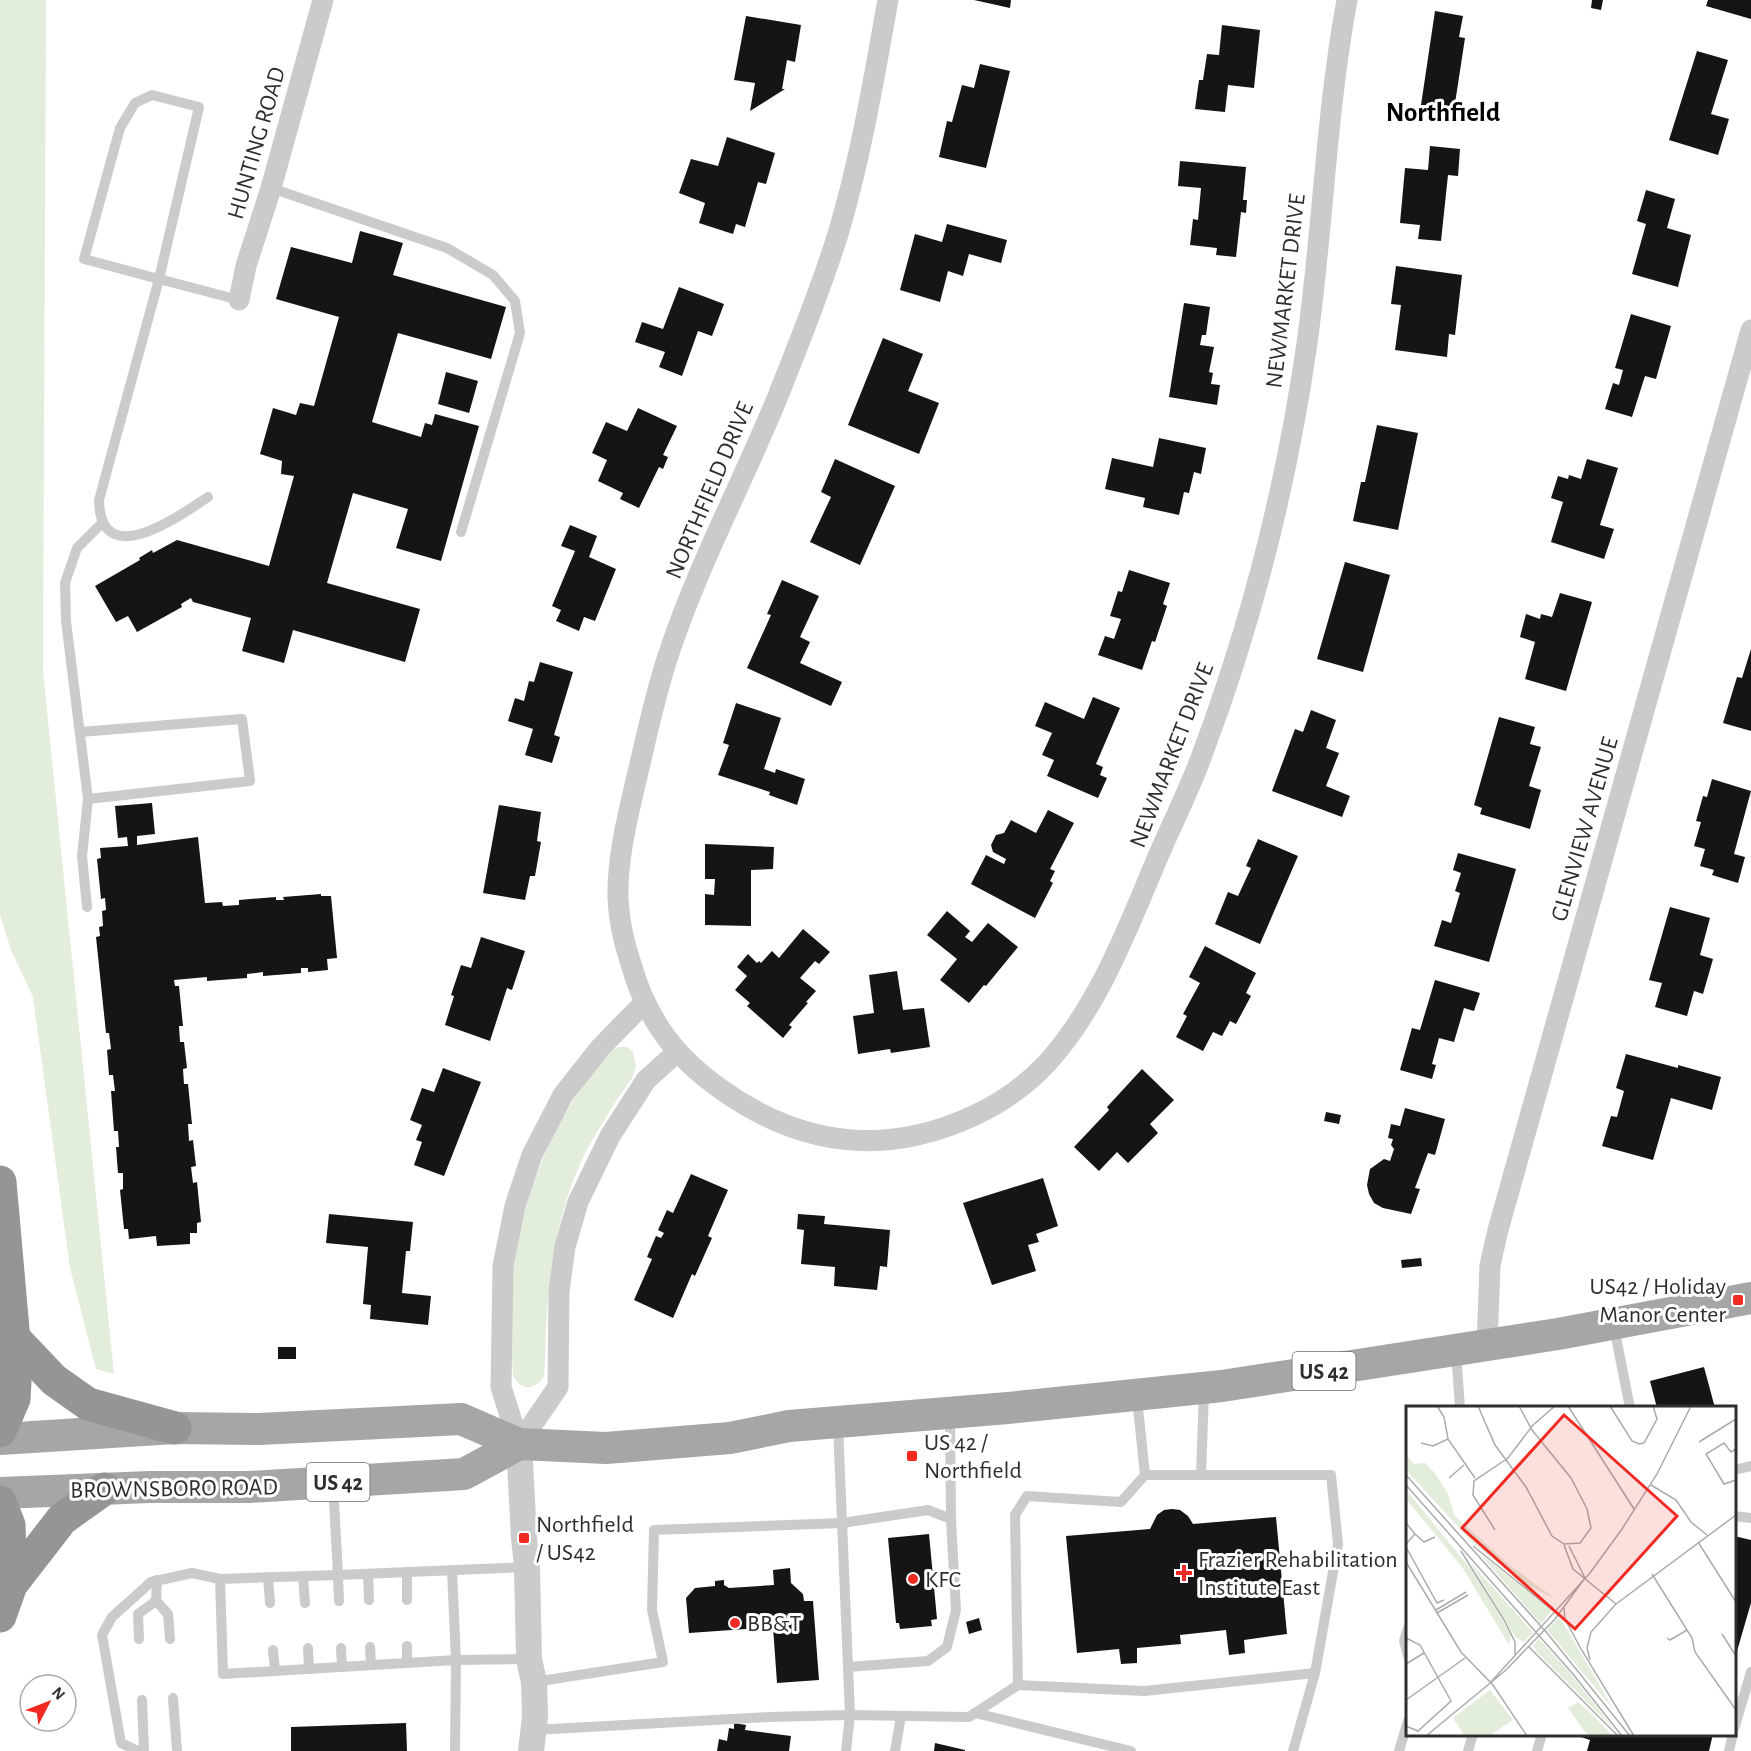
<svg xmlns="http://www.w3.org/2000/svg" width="1751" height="1751" viewBox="0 0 1751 1751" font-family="'Alegreya Sans',sans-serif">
<rect width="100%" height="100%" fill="#fff"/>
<g fill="#e3eddb">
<path d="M0 0H46L43 671 114 1374 96 1369 70 1268 33 997 11 950 0 915Z"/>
<path d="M618 1047H627L633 1052 636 1067 632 1078C617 1099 603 1121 590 1144 562 1194 552 1255 547 1312 545 1333 546 1355 544 1376 535 1390 521 1392 513 1375 512 1353 509 1330 510 1307 512 1240 533 1169 567 1111 579 1090 594 1071 609 1052Z"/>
</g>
<g fill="#151515">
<path d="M974 0H1011L1010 8Z"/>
<path d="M1592 0H1603L1601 10 1591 8Z"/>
<path d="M1708 0H1751V19L1706 6Z"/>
<path d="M1435 11 1463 16 1459 37 1465 38 1454 110 1421 105Z"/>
<path d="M746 16 801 25 795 62 787 60 782 89H785L750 111 755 83 734 80Z"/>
<path d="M1222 25 1260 30 1254 88 1228 85 1225 112 1195 109 1199 80H1203L1207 54 1219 55Z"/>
<path d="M1697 51 1728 60 1711 114 1729 119 1718 155 1669 140Z"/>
<path d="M980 64 1010 71 986 168 939 157 947 121 952 122 962 85 974 88Z"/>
<path d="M727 137 775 153 766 184 758 182 745 227 736 224 733 234 699 223 705 203 679 193 691 159 718 166Z"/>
<path d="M1430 146 1460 149 1458 176 1448 175 1441 241 1418 239 1420 225 1400 223 1405 168 1428 170Z"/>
<path d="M1180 161 1246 167 1243 200H1247L1246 213 1241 212 1236 257 1216 255 1217 248 1190 245 1193 219 1198 220 1201 188 1178 186Z"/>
<path d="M1646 190 1675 199 1667 228 1691 235 1678 287 1632 274 1646 224 1637 221Z"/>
<path d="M947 224 1007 240 1001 263 969 254 963 276 948 271 940 302 900 290 915 234 942 242Z"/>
<path d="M360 231 403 243 393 275 506 307 491 359 398 333 372 422 421 437 425 423 432 425 435 414 479 426 441 561 396 548 408 509 353 493 327 583 420 609 405 662 293 630 284 663 242 651 251 618 193 602 191 598 181 604 182 607 137 632 128 616 116 622 95 586 140 560 139 558 152 550 153 553 177 540 269 566 294 476 281 474 282 461 260 454 273 408 296 415 300 403 314 406 339 317 276 299 291 247 352 263Z"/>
<path d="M1396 266 1462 275 1455 335 1449 334 1447 357 1395 350 1401 305 1391 304Z"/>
<path d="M679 287 724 304 712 336 698 331 682 376 659 367 665 352 635 342 642 322 663 329Z"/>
<path d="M1184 303 1210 307 1206 335H1202L1200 345 1214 347 1209 372 1213 373 1211 384 1220 385 1217 405 1169 397Z"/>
<path d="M1631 314 1671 326 1656 379 1645 376 1632 417 1605 409 1613 383 1619 385 1623 370 1615 368Z"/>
<path d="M883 338 923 354 908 391 939 403 919 454 848 425Z"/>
<path d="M446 372 478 381 469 413 438 404Z"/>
<path d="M638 408 677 426 663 455 668 457 663 469 659 467 639 508 620 499 623 493 598 481 607 460 592 453 606 422 627 431Z"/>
<path d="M1377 425 1418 433 1398 530 1353 521 1361 482H1365Z"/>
<path d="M1159 438 1206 448 1201 474 1194 472 1189 493 1184 492 1179 515 1143 507 1145 498 1105 489 1112 458 1153 467Z"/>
<path d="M835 459 895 486 860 565 810 542 831 497 821 492Z"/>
<path d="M1587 459 1618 468 1600 525 1614 529 1604 559 1551 542 1563 502 1551 498 1558 476 1568 479 1569 475 1581 479Z"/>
<path d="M570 525 597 536 589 557 616 569 595 621 584 617 579 631 556 621 561 610 552 606 575 551 561 546Z"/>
<path d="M1345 562 1390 575 1363 672 1317 659Z"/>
<path d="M1129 570 1170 583 1163 604 1167 606 1155 642 1152 641 1142 670 1098 655 1105 636 1114 639 1121 619 1110 616 1118 591 1122 592Z"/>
<path d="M782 580 819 596 800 637 810 642 800 663 842 682 831 706 747 668 771 615 767 614Z"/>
<path d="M1560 593 1592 602 1566 691 1525 679 1535 642 1520 637 1526 614 1540 619 1541 614 1552 617Z"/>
<path d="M1751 649V731L1723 723 1737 677 1742 678Z"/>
<path d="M540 662 573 672 554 735 560 737 552 763 525 755 533 729 508 721 515 698 524 701 529 681 534 682Z"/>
<path d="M1093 697 1120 708 1096 764 1103 767 1100 775 1107 778 1098 798 1047 776 1054 760 1042 755 1052 733 1035 726 1045 702 1084 719Z"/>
<path d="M736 703 781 718 764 769 775 773 776 769 805 779 797 805 769 795 770 792 718 775 729 745 723 743Z"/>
<path d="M1311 710 1336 720 1326 748 1339 753 1326 786 1350 796 1342 817 1272 791 1295 729 1303 732Z"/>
<path d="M1499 717 1535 727 1530 744 1541 747 1529 786 1541 790 1530 829 1480 814 1482 808 1474 805Z"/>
<path d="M1712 779 1751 791 1734 854 1745 857 1738 883 1712 875 1714 870 1700 866 1705 849 1694 846 1701 822 1696 821 1703 796 1707 797Z"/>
<path d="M152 803 155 834 137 836V845L198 837 205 903 222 902 223 906 239 905V900L276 897V900H284L283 897 321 894V896H331L337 958 327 959 328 970 308 972V968H301V973L263 976V972L247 974V978L207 981V977L174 980 175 986H179L183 1026H179L180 1042H184L187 1068 183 1069 184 1084H188L192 1124H188L189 1141 193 1140 196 1166 191 1167 193 1183 197 1182 201 1222 197 1223V1233H190V1244L157 1246 156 1236 129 1239 128 1229H124L120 1190 123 1189V1173H118L116 1147H119L118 1131H114L111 1091H115L113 1075H109L107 1050 111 1049 109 1033H106L96 937 100 936 99 927 103 926 102 911 106 910 105 898 101 899 97 859 101 858 100 848 128 846 127 837 118 838 115 806Z"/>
<path d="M499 805 541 812 537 841 541 842 535 876H530L525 900 483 893Z"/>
<path d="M1048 810 1074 823 1050 869 1055 871 1050 881 1053 883 1035 918 971 884 986 855 1004 864 1006 859 993 852 991 845 996 835 1004 833 1011 820 1036 833Z"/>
<path d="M1258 839 1298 856 1260 944 1215 924 1228 892 1238 896 1251 868 1246 866Z"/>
<path d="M705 844 774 847 773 869 751 870V926L705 925V894L714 895 715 879H705Z"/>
<path d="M1458 853 1516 869 1489 962 1434 946 1442 920 1451 923 1460 893 1455 891 1461 873 1453 870Z"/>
<path d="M1670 907 1710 918 1700 955 1713 959 1703 994 1694 991 1687 1016 1655 1007 1662 983 1649 980Z"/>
<path d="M947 911 970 931 965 937 972 942 988 923 1018 947 986 986 984 985 969 1003 940 980 957 959 927 935Z"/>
<path d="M803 929 830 952 819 964 815 961 800 978 816 991 806 1002 808 1003 789 1025 792 1027 783 1038 747 1006 750 1003 735 990 747 976 737 967 748 954 757 963 759 961 761 963 772 951 779 958Z"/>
<path d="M481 937 525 951 512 990 507 988 490 1041 445 1025 454 996 451 995 461 965 471 968Z"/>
<path d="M1205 946 1256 973 1246 993 1251 996 1236 1024 1230 1021 1222 1036 1213 1032 1203 1051 1176 1037 1187 1016 1183 1014 1200 983 1189 977Z"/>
<path d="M897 971 903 1010 924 1008 930 1047 891 1053 890 1049 858 1054 853 1016 874 1013 869 975Z"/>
<path d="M1435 980 1480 993 1474 1011 1464 1008 1454 1042 1439 1038 1432 1064 1436 1065 1432 1079 1400 1070 1412 1028 1420 1030Z"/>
<path d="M1626 1054 1678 1068V1065L1721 1077 1712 1110 1671 1098 1653 1160 1602 1146 1611 1116 1617 1117 1624 1091 1616 1088Z"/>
<path d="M443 1068 481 1082 444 1176 414 1165 422 1142 416 1140 422 1125 410 1120 422 1088 434 1092Z"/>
<path d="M1142 1069 1174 1100 1150 1124 1158 1133 1128 1163 1117 1152 1099 1171 1074 1147 1109 1110 1107 1107Z"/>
<path d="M1405 1108 1445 1119 1435 1155 1428 1153 1415 1188 1420 1189 1411 1214 1383 1208 1374 1203 1369 1194 1367 1185 1370 1169 1384 1159 1390 1161 1394 1149 1391 1145 1393 1139 1388 1138 1391 1124 1400 1126Z"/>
<path d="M1326 1112 1341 1115 1339 1124 1324 1121Z"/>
<path d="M691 1174 728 1190 708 1236 712 1238 695 1276 692 1274 673 1318 634 1300 652 1259 647 1257 656 1236 661 1238 664 1233 658 1230 667 1210 673 1213Z"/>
<path d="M1043 1178 1058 1226 1036 1234 1039 1242 1028 1245 1036 1271 992 1285 963 1203Z"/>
<path d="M329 1214 413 1222 410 1251H406L402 1293 431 1296 428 1325 370 1319 371 1305 363 1304 368 1247 326 1243Z"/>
<path d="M798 1214 825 1216 824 1224 890 1230 887 1267 880 1266 877 1290 834 1286 835 1267 801 1264 804 1230 797 1229Z"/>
<path d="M1421 1258 1422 1266 1402 1268 1401 1260Z"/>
<rect x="278" y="1347" width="18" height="12"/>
<path d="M1704 1367 1715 1408H1657L1650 1381Z"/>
<path d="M1172 1509 1180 1510 1188 1516 1193 1524 1276 1517 1287 1634 1244 1640 1245 1653 1229 1655 1226 1630 1180 1635 1181 1644 1137 1648V1663L1121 1664 1119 1649 1077 1653 1066 1536 1150 1529 1157 1515 1164 1510Z"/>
<path d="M929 1534 937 1619 931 1620 932 1626 900 1629 899 1623H896L888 1538Z"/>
<path d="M1734 1536 1751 1540V1603L1735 1658Z"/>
<path d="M790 1568 791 1583 803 1594 804 1601H813L819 1680 777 1683 773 1627 689 1633 686 1598 695 1588 715 1586V1581L724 1580V1585L729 1588 774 1585 773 1570Z"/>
<path d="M979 1618 982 1630 969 1634 966 1622Z"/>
<path d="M406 1723 407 1751H291V1727Z"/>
<path d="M734 1723 746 1725 745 1730 791 1736 789 1751H717L719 1739 727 1741 729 1728 734 1729Z"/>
<path d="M1579 1734H1713L1709 1751H1587L1590 1740 1578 1736Z"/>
<path d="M935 1743 965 1750V1751H934Z"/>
</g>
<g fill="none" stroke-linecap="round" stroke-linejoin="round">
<g stroke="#cbcbcb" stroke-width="10">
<path d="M271 188 447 248 493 275 515 301 520 333 461 532"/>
<path d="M208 497C180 516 100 573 99 500L159 279 84 259 120 128 135 103 152 95 199 107 159 279 239 300"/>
<path d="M80 732 242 719 250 781 88 799"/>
<path d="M87 907 82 856 88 799 66 621 65 583 77 548 103 522"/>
<path d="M1614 1327 1630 1408"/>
<path d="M1456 1351 1460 1408"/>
<path d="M1137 1398 1145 1475"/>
<path d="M950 1416 951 1519"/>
<path d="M1734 1470 1751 1466"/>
<path d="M1201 1475 1204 1392"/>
<path d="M333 1483 338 1575 220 1579 223 1674 456 1660 529 1659"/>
<path d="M1734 1516 1751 1518"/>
<path d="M452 1571 456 1660 455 1751"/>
<path d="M407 1572V1600"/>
<path d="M368 1574 369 1600"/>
<path d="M303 1576 305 1603"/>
<path d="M268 1577 270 1603"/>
<path d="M156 1601 168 1614 170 1639"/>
<path d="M339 1601 338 1575 527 1567"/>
<path d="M1408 1628 1404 1641 1408 1656"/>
<path d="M139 1639 138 1614 156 1601 157 1580"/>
<path d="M407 1646V1663"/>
<path d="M370 1647 371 1665"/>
<path d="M308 1648 309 1669"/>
<path d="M341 1648 342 1667"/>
<path d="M273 1650 275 1670"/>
<path d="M534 1682 663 1662 652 1610 654 1530 842 1523 928 1510 951 1519 956 1610 947 1647 928 1661 848 1667"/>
<path d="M1018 1685 1144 1691 1315 1673"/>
<path d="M173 1698 177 1751"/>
<path d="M142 1700 144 1751"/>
<path d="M975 1713 1131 1751"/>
<path d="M1734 1729 1751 1672"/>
<path d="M534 1730 769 1717 850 1715 838 1425"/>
<path d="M138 1751 121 1743 102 1635 112 1617 151 1582 192 1573 220 1579"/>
<path d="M846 1751 850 1715 969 1717 1018 1685 1015 1515 1027 1496 1121 1502 1145 1475H1331L1338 1544 1315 1673 1293 1751"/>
<path d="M895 1751 901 1716"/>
<path d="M1399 1751 1408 1721"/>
<path d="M1468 1751 1473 1734"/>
<path d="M1537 1751 1542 1734"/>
<path d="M1729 1751 1733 1734"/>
</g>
<g stroke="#cbcbcb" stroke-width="21">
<path d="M888 0C874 78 861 157 838 234 821 289 799 343 778 396 743 482 698 565 669 653 656 691 648 730 639 768 629 811 617 855 618 899 619 922 624 943 631 964 647 1020 675 1057 722 1090 801 1146 884 1157 973 1116 1001 1103 1027 1085 1048 1062 1101 1003 1129 924 1160 852 1174 820 1190 788 1202 755 1252 622 1287 483 1307 343 1323 229 1326 113 1347 0"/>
<path d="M239 300 246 266 271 188 323 0"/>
<path d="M1487 1346 1490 1265 1498 1230 1751 330"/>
<path d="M519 1444 501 1387 503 1266 515 1206 532 1155 563 1095 600 1048 644 1003"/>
<path d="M519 1444 558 1387 559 1291 565 1247 578 1202 610 1136 646 1080 676 1053"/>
</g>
<path stroke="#cbcbcb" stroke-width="26" d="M519 1444 524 1538 527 1567 529 1659 534 1682 535 1717 531 1751"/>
<g stroke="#a6a6a6" stroke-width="32">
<path d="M0 1439 175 1428 259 1429 461 1419 519 1444 606 1448 730 1438 789 1426 1008 1408 1222 1386 1558 1334 1751 1298"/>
<path d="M0 1493 150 1487H249L464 1474 519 1444"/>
</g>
<g stroke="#959595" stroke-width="33">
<path d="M0 1182 16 1363 14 1399 0 1431"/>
<path d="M15 1339 54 1380 88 1404 175 1428"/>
<path d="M0 1502 9 1525 11 1585"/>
<path d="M0 1616 11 1585 62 1519 104 1489"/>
</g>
</g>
<g fill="#f22a24" stroke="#fff" stroke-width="2">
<rect x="1732" y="1294" width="12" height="12" rx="3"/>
<rect x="906" y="1450" width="12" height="12" rx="3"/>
<rect x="518" y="1532" width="12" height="12" rx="3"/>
<path d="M1181 1564h6v6h6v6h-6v6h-6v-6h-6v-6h6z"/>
<circle cx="913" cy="1579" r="6"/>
<circle cx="735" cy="1623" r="6"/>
</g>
<g text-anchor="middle" stroke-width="6" stroke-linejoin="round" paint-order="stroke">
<g fill="#fff" stroke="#6d6d6d" stroke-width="1.5">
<rect x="1292.5" y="1352" width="63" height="38" rx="4.5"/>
<rect x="306.5" y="1463" width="63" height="38" rx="4.5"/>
</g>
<g font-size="22" font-weight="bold" fill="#2e2e2e">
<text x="1324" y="1379">US 42</text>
<text x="338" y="1490">US 42</text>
</g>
<g font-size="24" fill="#2e2e2e" stroke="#fff">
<text transform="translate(256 143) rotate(-74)" y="8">HUNTING ROAD</text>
<text transform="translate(1285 291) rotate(-83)" y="8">NEWMARKET DRIVE</text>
<text transform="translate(709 490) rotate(-67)" y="8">NORTHFIELD DRIVE</text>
<text transform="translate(1171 755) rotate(-69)" y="8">NEWMARKET DRIVE</text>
<text transform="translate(1584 829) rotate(-74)" y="8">GLENVIEW AVENUE</text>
<text transform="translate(174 1488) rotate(-1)" y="8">BROWNSBORO ROAD</text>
</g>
<g font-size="24" fill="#2e2e2e" stroke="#fff" text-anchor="start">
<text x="1726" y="1294" text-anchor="end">US42 / Holiday<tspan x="1726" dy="28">Manor Center</tspan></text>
<text x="924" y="1450">US 42 /<tspan x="924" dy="28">Northfield</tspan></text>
<text x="536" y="1532">Northfield<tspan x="536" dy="28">/ US42</tspan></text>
<text x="1198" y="1567">Frazier Rehabilitation<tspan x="1198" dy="28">Institute East</tspan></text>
<text x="925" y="1587">KFC</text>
<text x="747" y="1631">BB&amp;T</text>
</g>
<g font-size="27" font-weight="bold" fill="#000" stroke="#fff">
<text x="1443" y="121">Northfield</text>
</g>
</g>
<g transform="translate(1406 1406)">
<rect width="330" height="330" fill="#fff"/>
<path d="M0 49 8 58 19 57 28 66 42 88 49 110 102 158 151 194 113 174 66 136 0 64ZM0 84 69 168 105 229 103 239 56 161 0 93ZM73 147 146 204 135 218ZM64 156 127 226 118 236 109 231ZM152 212 155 213 208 304 141 224ZM133 233 164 267 209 324 131 246 127 240ZM84 284 107 314 83 330H59L47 312ZM172 296 185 307 207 330H182L162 302Z" fill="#e3eddb"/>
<path fill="none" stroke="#ababab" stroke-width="1.5" d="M31 0 38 11 42 33 69 72M72 0 89 39 120 81 146 130 158 138 174 137 185 122 181 103 165 72 126 24 113 0M162 0 228 103M204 0 226 35 233 38 238 37 251 13 247 0M293 36 330 13M15 37 27 40 42 33M330 43 325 46 318 37 300 48 318 78 330 74M0 69 141 227 224 330M43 72 58 59M0 79 167 268 216 330M245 79 270 94 285 116 301 129M0 117 9 128 0 138M89 124 67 89 68 75 102 52 127 19 149 0M9 128 18 136 29 131M292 136 330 196M158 139 167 163 210 198M67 140 149 206M163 140 179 172M0 141 31 197 38 194M55 145 98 214 109 236V248M0 156 55 246 87 279 121 330M246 168 286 232 289 246 330 304M210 198 330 109M158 202 159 213 175 243 228 330M30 204 60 186M31 207 62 189M316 228 330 250M0 232 14 239 45 295 12 325 0 320M261 232 264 234 281 224M123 241 212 330M184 254 181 242 185 226 210 198M0 258 18 247M84 277 184 167 216 123 251 68 285 0M0 294 59 252M20 330 100 264 149 213 179 172"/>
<path fill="#f22a24" fill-opacity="0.15" stroke="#f22a24" stroke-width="3" d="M158 9 271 110 169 223 56 122Z"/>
<rect width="330" height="330" fill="none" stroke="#2e2e2e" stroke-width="3"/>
</g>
<g transform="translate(48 1703) rotate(48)"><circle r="28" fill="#ffffff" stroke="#ababab" stroke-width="1.5"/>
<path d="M0-4.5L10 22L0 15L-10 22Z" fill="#f22a24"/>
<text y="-9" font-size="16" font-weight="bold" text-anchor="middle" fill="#2e2e2e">N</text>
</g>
</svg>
